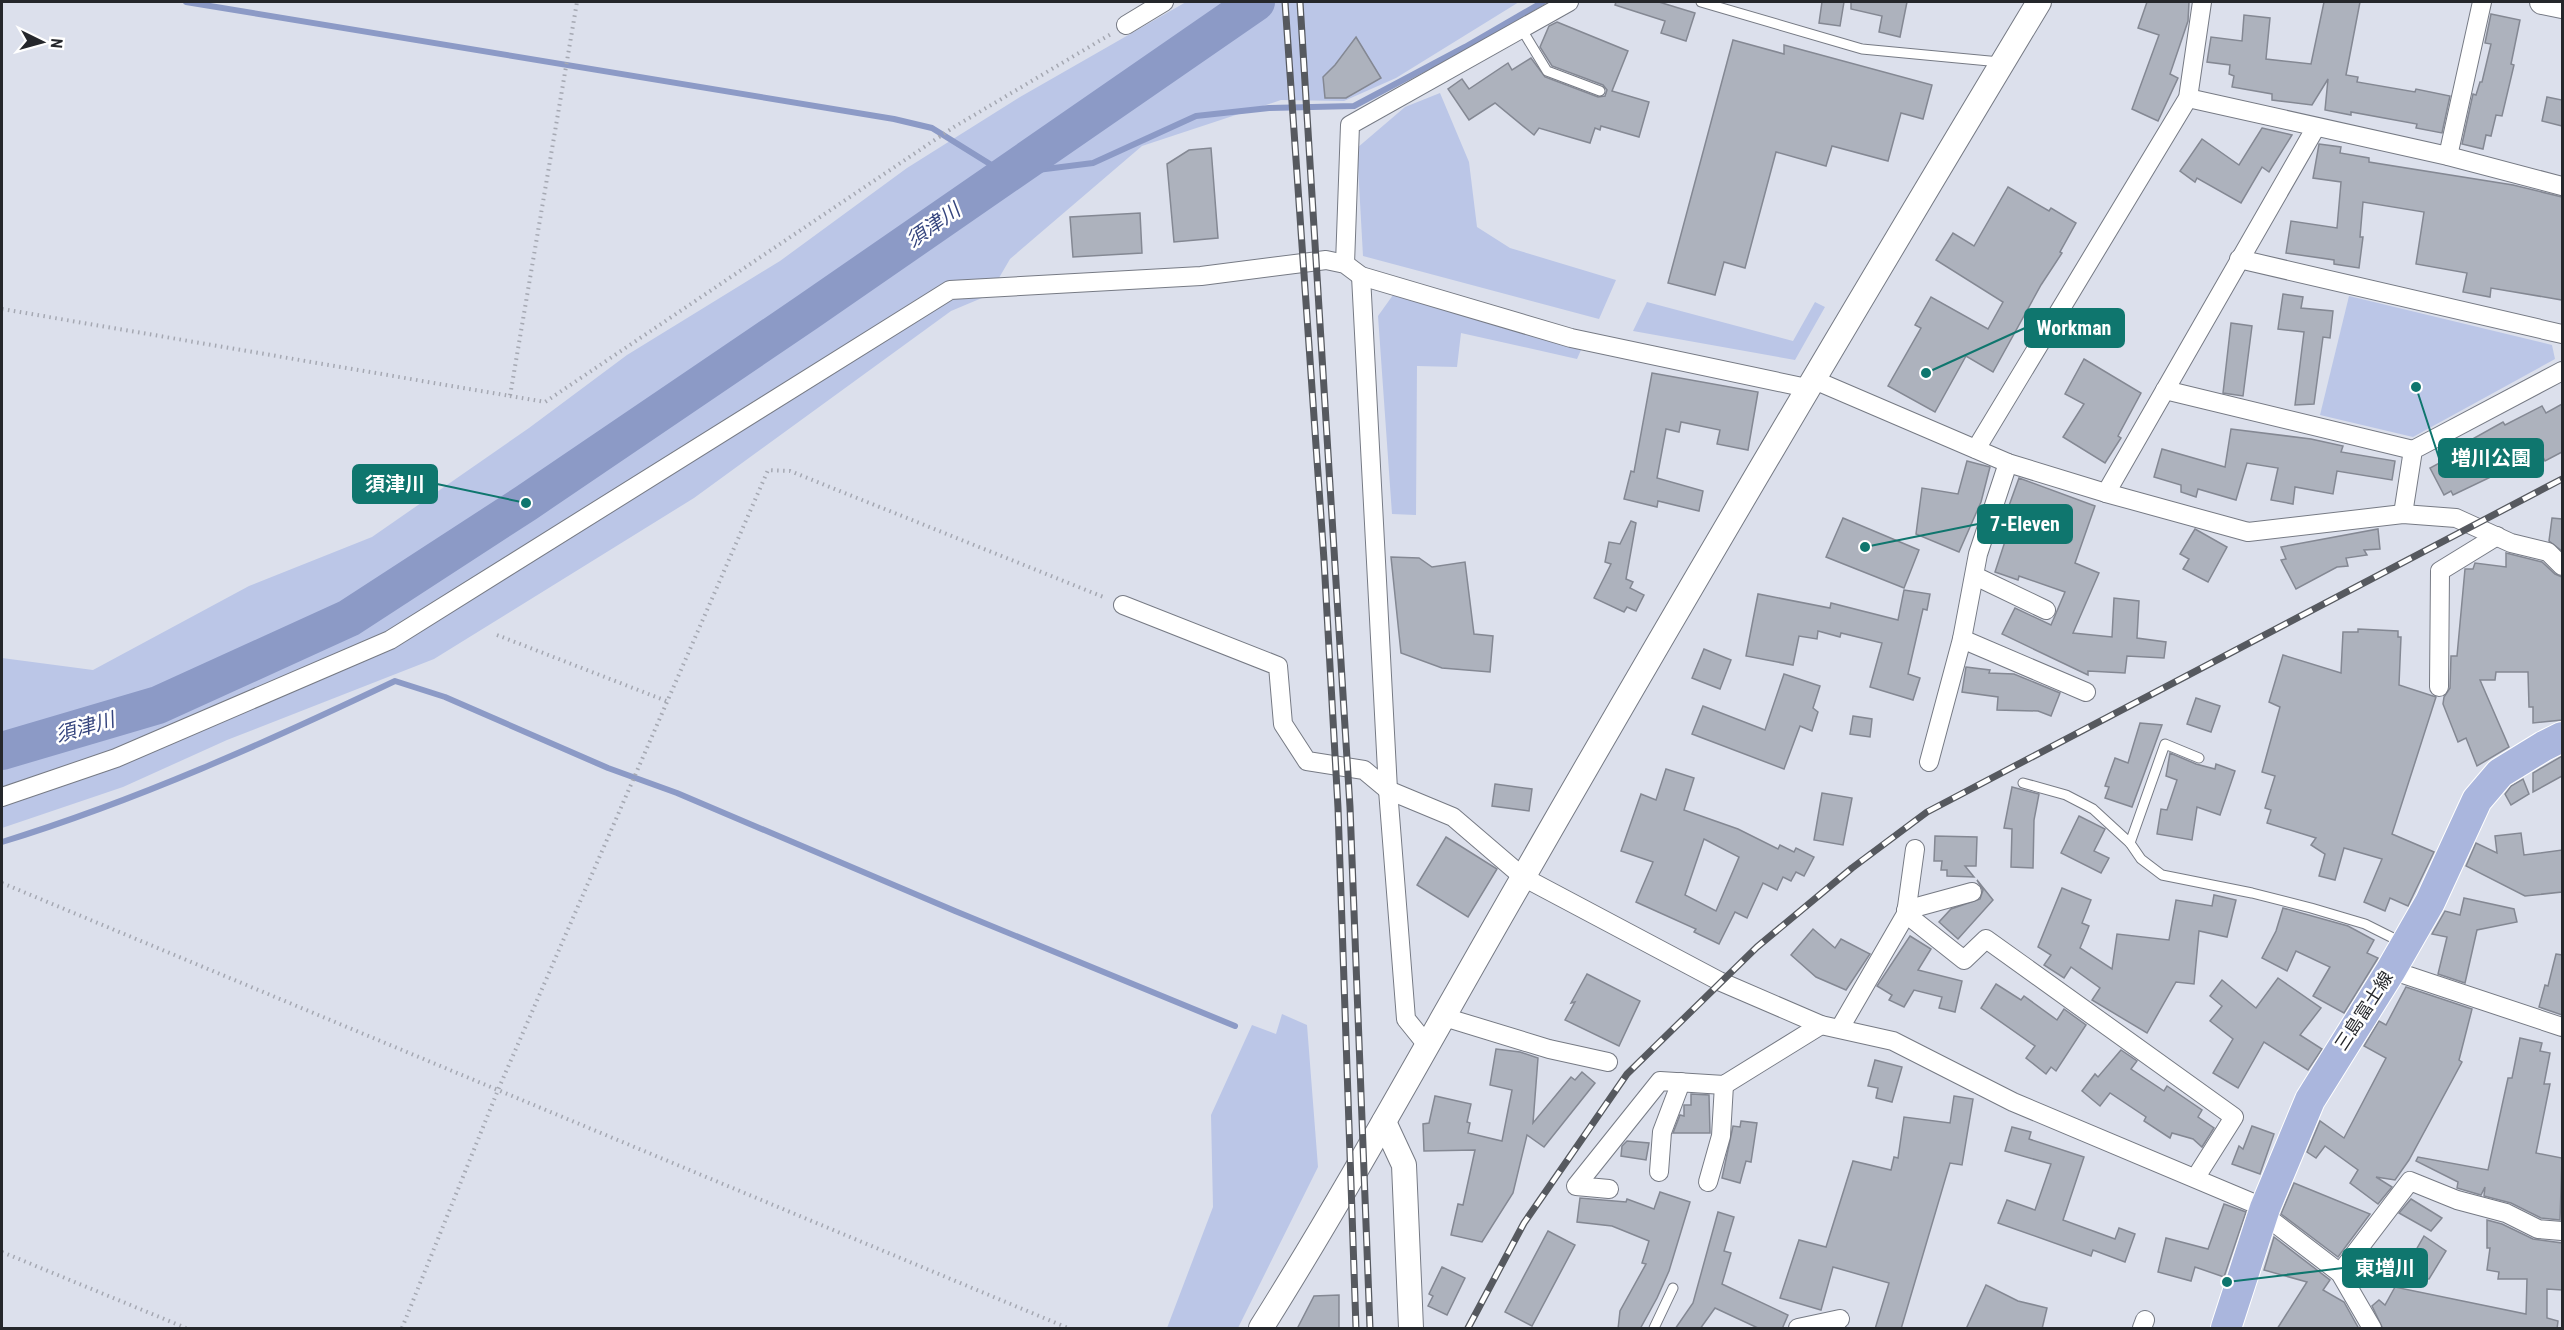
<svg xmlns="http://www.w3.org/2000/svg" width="2564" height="1330" viewBox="0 0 2564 1330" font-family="'Roboto Condensed','Noto Sans JP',sans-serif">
<rect width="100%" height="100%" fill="#dce0ec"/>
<g fill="#bbc6e7">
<path d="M1186 2H1519L1396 78 1344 101 1281 100 1142 146 1010 259 989 295 951 311 694 498 434 659 227 740 123 787 2 828V658L93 670 249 586 372 537 529 428 627 355 780 261 907 168 1020 97Z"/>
<path d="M1440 93 1469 162 1477 227 1510 248 1616 280 1599 319 1363 256 1357 148 1405 107Z"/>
<path d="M1393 295 1581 350 1577 359 1461 333 1457 367 1417 366 1416 515 1392 514 1378 316Z"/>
<path d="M2349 296 2552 345 2555 359 2413 437 2320 415Z"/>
<path d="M1647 302 1793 341 1815 302 1825 307 1795 360 1633 331Z"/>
<path d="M1282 1014 1307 1025 1318 1167 1238 1328H1167L1213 1207 1211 1115 1252 1025 1276 1034Z"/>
</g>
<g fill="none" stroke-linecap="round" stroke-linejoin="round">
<g stroke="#8c9ac6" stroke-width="6">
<path d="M186 2 894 119 932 128 1006 174 1093 163 1196 116 1269 108 1354 106 1465 47 1543 2"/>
<path d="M2 842C138 800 267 742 395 681L445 697 608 768 677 793 955 911 1235 1026"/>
</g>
<path stroke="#8c9ac6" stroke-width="38" d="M2 751 158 705 349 618 526 503 806 313 1256 2"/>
</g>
<g fill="#adb2bd" stroke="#848893" stroke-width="1.5" fill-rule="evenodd">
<path d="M1616 2H1659L1695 13 1686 41 1661 33 1665 21 1615 5Z"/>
<path d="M1822 2H1844L1840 26 1819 23Z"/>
<path d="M1851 2H1907L1900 37 1879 32 1882 16 1851 9Z"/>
<path d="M2147 2H2189L2188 21 2170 74 2178 78 2158 121 2132 109 2159 35 2138 28Z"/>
<path d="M2324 2H2360L2346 75 2358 77 2357 82 2415 92 2416 89 2450 96 2442 133 2416 128 2417 124 2351 112V115L2325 110 2328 79 2312 105 2272 100V94L2232 87 2234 76 2229 74 2230 65 2207 62 2211 37 2242 41 2244 15 2270 18 2266 59 2311 64Z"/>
<path d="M2491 14 2520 20 2511 64 2514 65 2502 116 2496 115 2491 136 2486 135 2483 149 2462 144 2473 94 2476 95 2480 82H2482L2491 44 2485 43Z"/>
<path d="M1557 22 1628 51 1612 91 1649 102 1639 137 1601 126 1600 130 1595 128 1590 143 1539 128 1534 135 1495 103 1469 120 1448 89 1462 79 1469 89 1508 63 1512 70 1531 58 1545 77 1598 97 1605 96 1607 90 1603 85 1552 66 1540 47 1549 26Z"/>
<path d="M1356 37 1381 78 1346 98H1325L1323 77 1335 65Z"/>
<path d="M1733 40 1784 54V45L1932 85 1923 119 1901 113 1888 161 1832 146 1826 166 1776 152 1745 268 1724 262 1715 295 1668 283Z"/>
<path d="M2547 97 2562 100V126L2542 121Z"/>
<path d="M2262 128 2292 135 2269 172 2262 167 2241 203 2197 178 2195 182 2180 171 2202 139 2239 165Z"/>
<path d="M2319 144 2341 147 2340 153 2369 158V162L2513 185 2562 197V300L2491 288 2490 297 2463 292 2467 273 2416 264 2424 212 2363 202 2360 237H2363L2359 268 2334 264V260L2286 253 2291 221 2337 228 2341 182 2313 178Z"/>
<path d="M1211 148 1218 238 1174 242 1167 164 1189 150Z"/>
<path d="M2008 187 2049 211 2051 208 2076 223 2060 252 2062 253 2041 285 1993 372 1966 356 1935 412 1888 386 1921 328 1915 325 1931 297 1988 329 2003 302 1936 260 1953 233 1974 246Z"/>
<path d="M1140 213 1142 253 1073 257 1070 217Z"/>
<path d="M2283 294 2303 297 2301 308 2333 311 2330 338 2323 337 2314 404 2295 405 2304 332 2278 329Z"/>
<path d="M2231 323 2252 326 2243 396 2223 393Z"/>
<path d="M2084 359 2141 393 2118 436 2121 438 2105 463 2063 437 2084 404 2065 394Z"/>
<path d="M1652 373 1758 392 1748 450 1717 444 1720 430 1681 422 1679 432 1666 429 1657 478 1703 491 1699 511 1658 501 1657 507 1624 499 1631 471 1634 472Z"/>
<path d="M2562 404V452L2545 461 2543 457 2513 472 2512 469 2499 473 2453 495 2451 491 2444 495 2430 468 2460 452 2458 447 2503 422 2505 425 2542 406 2546 413Z"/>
<path d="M2231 429 2311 439 2343 446 2341 452 2395 461 2392 480 2337 471 2333 494 2295 487 2293 504 2271 500 2278 468 2247 463 2236 500 2198 489 2196 497 2181 492V485L2154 477 2162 449 2225 467Z"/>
<path d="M1967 461 1990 467 1981 502 1959 552 1916 534 1922 488 1958 494Z"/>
<path d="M2019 478 2095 506 2075 563 2099 573 2073 633 2112 637 2114 598 2139 601 2137 638 2166 642 2164 658 2127 656 2125 673 2088 671V675L2002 634 2015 608 2051 625 2065 592 2019 576 2018 580 1995 572 2013 517 2006 514Z"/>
<path d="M1843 518 1919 550 1904 588 1826 557Z"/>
<path d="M2552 518 2562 519V551L2549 541Z"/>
<path d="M1631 521 1636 523 1626 579 1633 582 1630 588 1644 595 1636 611 1627 607 1624 612 1594 598 1611 564 1605 562 1609 542 1620 544Z"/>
<path d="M2195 529 2227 547 2208 582 2183 569 2189 559 2180 554Z"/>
<path d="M2378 529 2380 549 2364 550 2367 555 2346 558 2348 566 2337 567 2296 589 2281 560 2286 559 2281 547Z"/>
<path d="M2506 553 2542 562 2555 574 2562 577V720L2533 723V707H2529L2528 672H2496L2495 680H2480L2509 747 2477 766 2466 738 2458 742 2443 704 2444 697 2450 688 2451 656H2457L2465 569H2473L2475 563 2506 567Z"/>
<path d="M1391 557 1419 558 1432 567 1465 562 1474 634 1493 636 1490 672 1442 668 1401 653Z"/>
<path d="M1904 590 1930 594 1927 610 1923 609 1908 674 1920 678 1913 700 1870 687 1882 643 1841 633 1840 637 1818 631 1817 639 1799 636 1793 665 1746 656 1758 594 1830 608 1831 603 1898 620Z"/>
<path d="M2358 629 2398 631V637H2401L2399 685 2436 697 2392 834 2434 852 2408 906 2390 898 2385 911 2364 902 2382 859 2344 848 2335 880 2319 876 2325 854 2311 845 2316 838 2267 823 2271 810 2265 808 2275 776 2262 772 2280 707 2269 702 2283 655 2341 673 2343 632H2358Z"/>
<path d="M1704 649 1731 660 1720 689 1692 678Z"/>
<path d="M1966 667 1990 670 1989 673 2014 674 2060 693 2051 716 2038 711 1997 710 1998 697 1962 692Z"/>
<path d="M1784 674 1820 686 1813 708 1818 712 1812 731 1800 726 1784 769 1692 734 1703 706 1765 730Z"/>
<path d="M2196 698 2220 706 2211 732 2187 724Z"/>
<path d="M1853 716 1872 719 1870 737 1850 734Z"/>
<path d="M2140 723 2162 725 2132 807 2105 798 2109 787 2105 786 2115 758 2128 763Z"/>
<path d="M2170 753 2196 764 2215 769 2216 764 2235 771 2220 815 2197 807 2192 840 2157 834 2161 809 2167 810 2177 780 2166 776Z"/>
<path d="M2562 756V776L2533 792V773Z"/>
<path d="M1666 769 1694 778 1684 810 1738 829 1778 849 1780 845 1794 852 1796 848 1814 857 1804 876 1796 872 1791 881 1783 877 1777 890 1763 883 1747 918 1735 912 1719 944 1694 932 1696 929 1636 902 1653 862 1621 851 1641 794 1656 800ZM1704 839 1739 857 1716 911 1685 895Z"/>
<path d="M2523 779 2529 794 2511 805 2505 794 2511 786Z"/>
<path d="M1495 784 1532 789 1529 811 1492 806Z"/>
<path d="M2012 787 2039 794 2034 820 2033 868 2011 867 2012 829 2004 828Z"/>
<path d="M1822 793 1852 798 1843 845 1814 840Z"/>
<path d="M2079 816 2105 829 2094 851 2109 858 2101 873 2061 853Z"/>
<path d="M2521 833 2524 855 2562 850V892L2525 896 2466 866 2476 843 2497 853 2495 836Z"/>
<path d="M1935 836 1977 837 1976 866H1965L1974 877 1947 876V870H1941L1942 861H1934Z"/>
<path d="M1446 837 1497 869 1468 917 1417 885Z"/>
<path d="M1977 880 1993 900 1958 939 1939 922 1951 909 1980 899 1983 890Z"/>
<path d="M2062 888 2091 900 2082 923 2089 926 2080 948 2112 969 2117 934 2169 940 2176 900 2212 906 2214 895 2236 900 2227 937 2199 931 2194 984 2176 982 2147 1033 2092 1000 2100 988 2071 967 2064 978 2044 965 2051 955 2038 947Z"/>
<path d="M2464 898 2514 909 2517 922 2477 930 2465 983 2438 974 2447 937 2432 934 2445 911 2460 915Z"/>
<path d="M2283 908 2348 926 2374 940 2367 953 2378 958 2344 1013 2313 996 2330 967 2296 951 2287 971 2262 958 2276 931Z"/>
<path d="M1813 929 1835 948 1841 939 1870 954 1846 990 1816 977 1791 955Z"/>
<path d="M1910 936 1931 949 1918 970 1962 981 1955 1012 1939 1008 1942 997 1914 990 1904 1007 1889 1000 1892 995 1877 986Z"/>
<path d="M2556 954 2562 955V1015L2539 1007 2545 985 2548 986Z"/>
<path d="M1587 974 1640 1001 1619 1046 1565 1020 1575 1002 1571 1003Z"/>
<path d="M2278 978 2321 1008 2300 1035 2322 1049 2308 1070 2264 1042 2238 1088 2213 1073 2233 1039 2210 1021 2222 1006 2210 996 2222 980 2256 1008Z"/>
<path d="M1996 984 2021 1000 2024 996 2057 1020 2064 1009 2086 1025 2056 1071 2051 1067 2046 1074 2026 1058 2035 1046 1981 1008Z"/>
<path d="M2406 987 2472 1009 2459 1060 2462 1062 2409 1160 2395 1180 2376 1177 2392 1187 2378 1204 2350 1183 2358 1170 2325 1146 2316 1158 2307 1152 2320 1121 2344 1138 2386 1058 2364 1046 2379 1021 2386 1025Z"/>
<path d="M2520 1038 2542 1043 2540 1051 2550 1053 2544 1084H2550L2536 1153 2562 1158 2560 1220 2541 1218 2511 1203 2484 1196 2485 1187 2481 1195 2457 1188 2458 1182 2416 1161 2418 1157 2488 1170 2508 1078H2512Z"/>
<path d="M1496 1049 1520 1052 1538 1058 1533 1123 1571 1077 1575 1080 1582 1072 1595 1083 1544 1147 1527 1135 1513 1193 1482 1242 1451 1235 1458 1204 1463 1205 1475 1150 1424 1151 1423 1124 1429 1123 1435 1096 1471 1104 1467 1122 1470 1123 1468 1133 1502 1141 1512 1090 1490 1085Z"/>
<path d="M2121 1050 2137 1061 2131 1069 2164 1091 2167 1086 2202 1110 2198 1117 2214 1128 2202 1147 2193 1139 2172 1133 2170 1138 2144 1121 2146 1117 2110 1093 2100 1106 2082 1091 2095 1074 2098 1077Z"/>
<path d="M1875 1060 1902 1067 1892 1102 1876 1098 1878 1088 1868 1086Z"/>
<path d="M1691 1094 1709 1095 1710 1133H1673L1680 1115 1684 1116V1105H1691Z"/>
<path d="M1954 1096 1973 1099 1962 1165 1950 1163 1901 1329H1875L1889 1283 1833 1267 1821 1310 1780 1298 1799 1240 1826 1247 1853 1161 1891 1170 1894 1157 1898 1158 1904 1117 1950 1123Z"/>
<path d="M1741 1121 1757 1123 1751 1162 1746 1161 1740 1183 1722 1178 1733 1126 1740 1127Z"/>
<path d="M2252 1126 2274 1134 2260 1174 2232 1164 2239 1146 2243 1149Z"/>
<path d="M2012 1127 2031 1132 2029 1139 2084 1157 2063 1220 2115 1239 2119 1228 2135 1234 2125 1262 2093 1250 2091 1256 1998 1223 2007 1200 2035 1210 2051 1164 2005 1151Z"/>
<path d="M1627 1141 1649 1143 1646 1160 1621 1156 1622 1146Z"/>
<path d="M2294 1183 2370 1214 2338 1257 2281 1214Z"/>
<path d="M1660 1192 1690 1202 1669 1271 1657 1298 1640 1329H1618L1620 1311 1646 1264 1642 1263 1649 1241 1612 1226 1577 1222 1580 1198 1626 1202 1627 1199 1654 1209Z"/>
<path d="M2411 1199 2442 1218 2431 1231 2399 1213Z"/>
<path d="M2224 1204 2246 1212 2224 1277 2195 1267 2191 1281 2158 1272 2166 1238 2208 1249Z"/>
<path d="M1718 1212 1734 1217 1724 1251 1731 1253 1722 1284 1788 1315 1782 1329H1760L1715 1308 1700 1329H1675L1693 1303Z"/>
<path d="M2487 1220 2502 1224 2533 1239 2562 1243V1290L2547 1289V1318L2558 1321 2557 1329H2383L2372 1306 2379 1300 2385 1305 2395 1287 2526 1314 2527 1279H2498L2499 1272 2487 1270 2490 1248H2487Z"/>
<path d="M1548 1231 1575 1245 1532 1326 1505 1312Z"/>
<path d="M2424 1236 2446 1251 2429 1279 2400 1278Z"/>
<path d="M2274 1237 2330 1280 2323 1290 2344 1302 2359 1329H2277L2307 1282 2264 1270Z"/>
<path d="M1442 1267 1465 1278 1447 1315 1428 1306 1433 1296 1429 1294Z"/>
<path d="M1986 1285 2018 1301 2047 1308 2042 1329H1966Z"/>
<path d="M1339 1295V1329H1297L1314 1296Z"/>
</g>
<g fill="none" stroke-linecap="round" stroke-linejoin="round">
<defs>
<g id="service">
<path d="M1701 2 1862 49 2000 62"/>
<path d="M1521 28 1547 71 1600 91"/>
<path d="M2023 783 2066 795 2093 809 2130 843 2141 859 2162 875 2252 893 2311 908 2365 924 2401 942"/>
<path d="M2130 843 2165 744 2199 758"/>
<path d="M1654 1328 1673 1288"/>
</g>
<g id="minor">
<path d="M1126 25 1164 2"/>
<path d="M2188 98 2448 156 2562 186"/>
<path d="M2448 156 2482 2"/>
<path d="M2239 259 2562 334"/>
<path d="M1345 264 1350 125 1569 2"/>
<path d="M1361 276 1388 790 1406 1019 1427 1045"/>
<path d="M1812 379 2008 463 2106 493 2248 532 2403 514 2456 518 2511 543 2548 552 2562 566"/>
<path d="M2165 390 2413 450"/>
<path d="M1976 449 2188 98 2202 2"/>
<path d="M2106 493 2316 127"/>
<path d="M2403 514 2413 450 2562 371"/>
<path d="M1975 576 2046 610"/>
<path d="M1123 605 1278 666 1283 724 1307 761 1364 770 1388 790 1453 817 1523 877 1719 981 1821 1025 1893 1041 2013 1102 2265 1208"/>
<path d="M1962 639 2086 692"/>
<path d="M2439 687 2440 571 2497 536"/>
<path d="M1929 762 1962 639 1978 554 2008 463"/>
<path d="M2 797 116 758 390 640 950 290 1201 276 1326 260 1345 264 1361 276 1571 338 1807 388"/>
<path d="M1906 910 1972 892"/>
<path d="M1906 914 1964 960 1986 939 2234 1117 2196 1177"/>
<path d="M2391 970 2562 1027"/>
<path d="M1444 1017 1549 1049 1608 1062"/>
<path d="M1840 1028 1906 914 1915 849"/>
<path d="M1659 1172 1662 1132 1681 1082"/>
<path d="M1708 1182 1721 1136 1724 1085"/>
<path d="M1609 1189 1576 1186 1660 1081 1724 1085 1821 1025"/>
<path d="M2263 1214 2340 1273 2372 1328"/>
<path d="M2340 1273 2410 1181 2457 1200 2506 1213 2538 1229 2562 1231"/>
<path d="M1798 1328 1840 1319"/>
<path d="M2142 1328 2145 1320"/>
</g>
<g id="tertiary">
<path d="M2542 2 2562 6"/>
<path d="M1384 1122 1404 1165 1411 1328"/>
<path d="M1261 1328C1354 1180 1437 1026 1525 874 1693 581 1865 291 2039 2"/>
</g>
<path id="primary" d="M2226 1328 2265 1208 2310 1100 2391 970 2430 902 2477 800 2500 773 2544 746 2562 737"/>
</defs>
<use href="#service" stroke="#767a84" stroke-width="11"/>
<use href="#minor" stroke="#767a84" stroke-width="20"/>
<use href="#tertiary" stroke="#767a84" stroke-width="26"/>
<use href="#primary" stroke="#fff" stroke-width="32"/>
<g stroke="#a5a8b2" stroke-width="4" stroke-dasharray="1.5 4.5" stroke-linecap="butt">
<path d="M2 309 510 396 577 2"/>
<path d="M510 396 545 402 954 127 1111 34"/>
<path d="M497 635 669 702"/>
<path d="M2 883 1068 1328"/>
<path d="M2 1252 186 1328"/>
<path d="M402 1328 498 1090 768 470 790 471 1106 598"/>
</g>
<use href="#service" stroke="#fff" stroke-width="9"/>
<use href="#minor" stroke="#fff" stroke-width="18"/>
<use href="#tertiary" stroke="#fff" stroke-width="24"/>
<use href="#primary" stroke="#aab6dd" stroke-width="30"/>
<defs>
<g id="rail">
<path d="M1285 2 1324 560 1338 808 1356 1328"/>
<path d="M1300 2 1350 807 1370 1328"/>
<path d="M1468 1328 1524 1223 1627 1074 1757 947 1852 868 1927 812 2562 479"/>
</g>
</defs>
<use href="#rail" stroke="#56595f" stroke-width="7"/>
<use href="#rail" stroke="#fff" stroke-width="4.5" stroke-dasharray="14" stroke-linecap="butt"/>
</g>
<g text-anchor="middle" stroke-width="5" stroke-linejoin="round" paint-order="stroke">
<g font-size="18" fill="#25272b" stroke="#fff">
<text transform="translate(2364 1011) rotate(-57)" y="6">三島富士線</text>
</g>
<g font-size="20" font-style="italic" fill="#35457e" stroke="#fff">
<text transform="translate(933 225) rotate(-35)" y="7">須津川</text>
<text transform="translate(85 727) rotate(-16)" y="7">須津川</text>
</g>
</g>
<path fill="none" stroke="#0f766e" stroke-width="2" d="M1926 373L2025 328M2416 387L2439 458M526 503L437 484M1865 547L1978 524M2227 1282L2343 1268"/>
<g fill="#0f766e" stroke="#fff" stroke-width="2">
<circle cx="1926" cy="373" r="6"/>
<circle cx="2416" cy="387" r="6"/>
<circle cx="526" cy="503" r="6"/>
<circle cx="1865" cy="547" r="6"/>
<circle cx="2227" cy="1282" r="6"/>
</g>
<g fill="#0f766e" stroke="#0f766e" stroke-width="2">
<rect x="2025" y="309" width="99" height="38" rx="6"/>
<rect x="2439" y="439" width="104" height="38" rx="6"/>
<rect x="353" y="465" width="84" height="38" rx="6"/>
<rect x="1978" y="505" width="94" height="38" rx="6"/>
<rect x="2343" y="1249" width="84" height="38" rx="6"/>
</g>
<g font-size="20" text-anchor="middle" font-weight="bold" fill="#fff">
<text x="2074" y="335">Workman</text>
<text x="2491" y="465">増川公園</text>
<text x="395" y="491">須津川</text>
<text x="2025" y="531">7-Eleven</text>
<text x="2385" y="1275">東増川</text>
</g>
<rect width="2564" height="1330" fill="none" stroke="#25272b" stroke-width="6"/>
<g transform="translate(42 42) rotate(95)" stroke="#ffffff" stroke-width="4.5" paint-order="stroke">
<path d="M0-4.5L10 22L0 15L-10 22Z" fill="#25272b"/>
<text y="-9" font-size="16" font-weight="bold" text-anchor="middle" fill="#25272b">N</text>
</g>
</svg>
